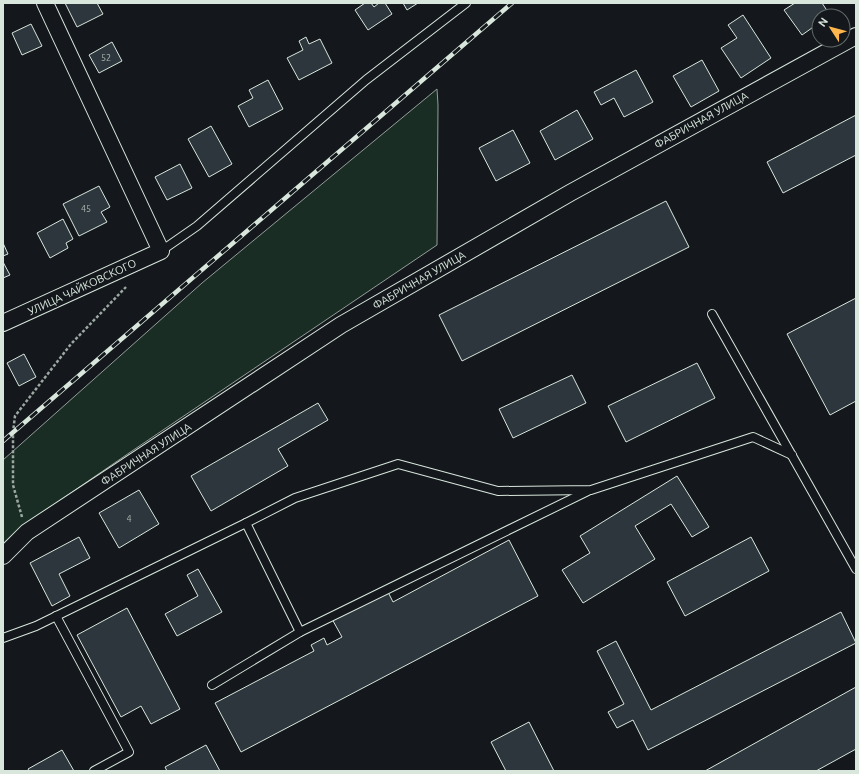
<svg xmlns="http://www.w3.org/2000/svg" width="859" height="774" viewBox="0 0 859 774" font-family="Ubuntu,sans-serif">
<rect width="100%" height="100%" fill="#14181c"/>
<path fill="#1a2d24" stroke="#939e99" d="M437 89 438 105 437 245 129 453 33 519 3 546V460L202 283Z"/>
<g fill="#2c363c" stroke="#d8e6dc">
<path d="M65 3H97L103 14 77 27Z"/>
<path d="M365 3H371L374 7 379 3H385L392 14 368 30 355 10Z"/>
<path d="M403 3H418L407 10Z"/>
<path d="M795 3H822L830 15 819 16V23L802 35 784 10Z"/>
<path d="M743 15 771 58 741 78 721 48 737 38 728 25Z"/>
<path d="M31 24 42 46 22 55 12 33Z"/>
<path d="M306 37 309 44 320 39 332 63 299 80 287 58 303 50 299 41Z"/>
<path d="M112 42 122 61 99 73 89 55Z"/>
<path d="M702 60 719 91 691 107 673 76Z"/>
<path d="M636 70 653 102 624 117 614 98 601 105 594 92Z"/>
<path d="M268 80 283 109 249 127 238 106 253 98 249 90Z"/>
<path d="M577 110 593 139 555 160 540 131Z"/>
<path d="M856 115V155L783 193 767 162Z"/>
<path d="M211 126 232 164 209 177 188 139Z"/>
<path d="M513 130 530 163 496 181 479 148Z"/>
<path d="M180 164 192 188 167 200 155 177Z"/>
<path d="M99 186 110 207 101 212 107 222 79 236 63 204Z"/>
<path d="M666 201 689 247 462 361 439 315Z"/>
<path d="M63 219 73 239 66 243 68 248 50 258 37 233Z"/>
<path d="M3 243 8 254 3 256Z"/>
<path d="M3 262 10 275 3 278Z"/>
<path d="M856 298V401L830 415 787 334Z"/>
<path d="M24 354 36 377 19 386 7 363Z"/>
<path d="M697 363 715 398 626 442 608 406Z"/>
<path d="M572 375 586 403 513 438 499 409Z"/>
<path d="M318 403 328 420 278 449 288 466 211 511 191 476Z"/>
<path d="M677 476 709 527 692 537 671 504 635 526 655 559 583 603 562 570 590 553 580 536Z"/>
<path d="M139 490 159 524 119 548 99 513Z"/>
<path d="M79 537 90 558 59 574 70 596 52 606 30 563Z"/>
<path d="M751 537 769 571 685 616 667 582Z"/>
<path d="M509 540 538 596 241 752 215 703 314 651 311 645 324 638 327 645 342 637 332 619 387 590 393 602Z"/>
<path d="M198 569 222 612 177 636 165 614 198 596 187 575Z"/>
<path d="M127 608 180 709 151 724 141 706 121 717 77 635Z"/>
<path d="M841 612 856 643 648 750 633 720 617 728 608 712 624 704 597 651 616 641 651 710Z"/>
<path d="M856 687V749L816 771H705Z"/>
<path d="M529 722 554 771H506L491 742Z"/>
<path d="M206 745 220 771H167L165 767Z"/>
<path d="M62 750 74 771H29L28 769Z"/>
</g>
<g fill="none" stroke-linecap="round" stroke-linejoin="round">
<defs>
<g id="service">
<path d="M161 251 197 226 366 80 466 3"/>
<path d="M712 314 856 569"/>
<path d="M246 523 295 498 398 464 498 491 591 490 753 437 792 455"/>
<path d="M56 616 129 752 94 771"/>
<path d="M3 638 36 626 246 523 300 632"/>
<path d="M212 685 300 632 588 491"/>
</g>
<g id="minor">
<path d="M3 323 161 251 45 3"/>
<path d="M3 556 27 532 341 325 570 193 856 36"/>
</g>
</defs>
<use href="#service" stroke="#d8e6dc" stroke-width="10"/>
<use href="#minor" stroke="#d8e6dc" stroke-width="18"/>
<path stroke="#9da8a2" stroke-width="2.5" stroke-dasharray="3 2" stroke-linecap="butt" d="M22 517 13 485V432L15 416 71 344 126 287"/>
<use href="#service" stroke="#14181c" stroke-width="8"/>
<use href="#minor" stroke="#14181c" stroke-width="16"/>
<defs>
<path id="rail" d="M3 441 512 3"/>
</defs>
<use href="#rail" stroke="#d8e6dc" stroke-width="4.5"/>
<use href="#rail" stroke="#14181c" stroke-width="3" stroke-dasharray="9" stroke-linecap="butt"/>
</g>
<g text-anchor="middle" stroke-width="3" stroke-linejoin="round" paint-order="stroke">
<g font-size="9" fill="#adbab4">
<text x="106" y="61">52</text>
<text x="86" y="212">45</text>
<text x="129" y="522">4</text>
</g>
<g font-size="11" fill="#d8e6dc" stroke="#14181c">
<text transform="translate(701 120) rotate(-29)" y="4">ФАБРИЧНАЯ УЛИЦА</text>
<text transform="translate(419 280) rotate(-30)" y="4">ФАБРИЧНАЯ УЛИЦА</text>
<text transform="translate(82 287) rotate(-25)" y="4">УЛИЦА ЧАЙКОВСКОГО</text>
<text transform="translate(146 454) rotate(-33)" y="4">ФАБРИЧНАЯ УЛИЦА</text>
</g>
</g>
<rect width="859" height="774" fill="none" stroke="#d8e6dc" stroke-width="8"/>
<g transform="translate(831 28) rotate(306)"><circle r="19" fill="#14181c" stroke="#626a69"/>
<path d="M0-3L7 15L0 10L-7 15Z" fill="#ffb74d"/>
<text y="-6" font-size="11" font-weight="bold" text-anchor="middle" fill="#d8e6dc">N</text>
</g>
</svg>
